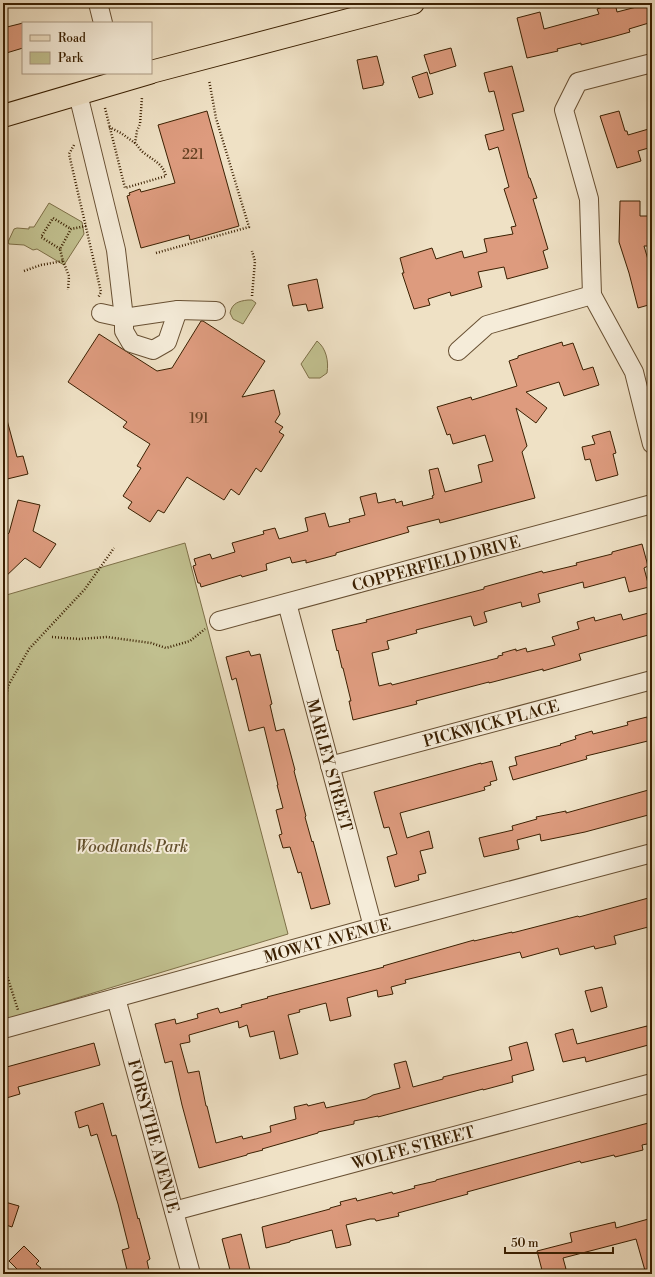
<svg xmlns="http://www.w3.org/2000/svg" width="655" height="1277" viewBox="0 0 655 1277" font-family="'Libre Bodoni',serif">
<rect width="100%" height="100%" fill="#efe1c5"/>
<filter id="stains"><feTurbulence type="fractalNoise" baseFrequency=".005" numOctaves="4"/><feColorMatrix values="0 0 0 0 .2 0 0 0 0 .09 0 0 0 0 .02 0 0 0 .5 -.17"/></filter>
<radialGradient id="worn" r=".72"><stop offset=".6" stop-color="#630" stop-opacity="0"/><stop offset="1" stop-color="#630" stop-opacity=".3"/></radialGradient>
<g fill="#c1c08f" stroke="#7e7048">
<path d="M49 203 82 222 84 234 64 265 37 249 33 250 24 245 9 244 8 242 14 229 17 228 29 229V227H34Z"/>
<path d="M248 300H252L256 303 243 324 233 319 230 313C232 303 239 301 248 300Z"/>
<path d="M317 341C326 348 329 361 327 373L320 378H309L301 364Z"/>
<path d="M185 543 288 934 4 1020 3 596Z"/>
</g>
<g fill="#dd9b7e" stroke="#3b2002">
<path d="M615 3 617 12 652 3V22L629 29 630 32 612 37 581 45V43L557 49 558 51 527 58 517 18 540 12 544 29 599 14 597 9Z"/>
<path d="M23 23V48L3 54V28Z"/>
<path d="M451 48 456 66 430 74 424 55Z"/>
<path d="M377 56 384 83H383V85L363 89 357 60Z"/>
<path d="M512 66 524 111 512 114 529 178H530L537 198 533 199 548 249 543 251 548 268 507 279 504 267 478 272 482 287 451 296 450 292 428 299 430 305 414 309 402 273H404L400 258 432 248 436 259 462 251 464 258 487 252 484 239 513 234 511 227 516 226 504 189 509 187 498 147 489 150 485 135 504 130 494 91 489 92 484 73Z"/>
<path d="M427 72 433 94 419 98 412 77Z"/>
<path d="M207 111 239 226 190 240 189 235 141 248 127 196 130 195 129 193 140 189 141 192 175 183 158 125Z"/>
<path d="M619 111 625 131H627L628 135 652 128V147L638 151 641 161 617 168 600 116Z"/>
<path d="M620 201H640V216H648V224H652V246H644L652 273V304L638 308 629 273 619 242Z"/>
<path d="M317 279 323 308 308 311 306 304 293 306 288 285Z"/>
<path d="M201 321H203L265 361 242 397 274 390 280 414 275 422 283 427 279 432 284 435 261 472 256 468 239 495 231 489 224 500 187 477 164 513 158 510 150 522 128 508 132 502 123 496 141 468 137 466 150 444 123 427 127 422 68 382 99 334 157 371 172 368Z"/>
<path d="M562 342 563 346 573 343 583 370 593 367 599 385 564 396 559 382 526 392 547 408 536 423 516 408 527 446 522 452 535 498 440 523 439 519 407 527 409 532 336 553V555L306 563V560L292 563 290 557 266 564 267 570 242 577 241 575 201 587 200 583H198L193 566 196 565 194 559 210 554 212 559 235 552 232 543 264 534 263 531 275 528 279 539 308 531 305 518 325 513 329 527 350 522 349 519 365 515 360 497 376 493 378 503 395 499 396 503 402 501 403 506 433 498 432 496 434 495 429 470 438 468 445 492 482 482 478 465 493 461 485 435 453 444 450 434 447 435 437 407 471 397 472 400 517 386 509 361 518 358V356Z"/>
<path d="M7 420 17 457 23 456 28 474 3 480V421Z"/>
<path d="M610 431 616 453 613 454 618 475 596 481 590 459 585 460 582 447 595 444 592 436Z"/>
<path d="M18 500 40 505 33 531 56 544 40 568 25 558 3 579V539L9 533Z"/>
<path d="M642 544 648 566 644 568 649 587 629 592 625 577 584 588 583 582 538 594 540 602 522 607 521 602 484 612 487 622 474 626 471 616 416 630 417 633 387 641 389 649 372 653 379 686 391 683 392 685 498 658V656L503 655 502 653 516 649V651L526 648 527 652 555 645 552 637 579 629 577 622 594 617 595 621 621 614 623 620 652 612V634L579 654 581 660 543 671V669L489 683V682L416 701 417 704 353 720 349 701H351L343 668H342L338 650 337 651 332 630 367 622 366 620 484 589V587L542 571 543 573 577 565 576 563 612 554V552Z"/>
<path d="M249 651 251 656 260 654 272 704 270 705 276 731 284 729 295 770 294 771 306 816 305 817 312 842 313 841 330 904 311 909 301 872 298 873 290 847 283 848 279 835 282 834 276 810 283 808 277 785H278L264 727 249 731 236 678 232 680 226 657Z"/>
<path d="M647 717 652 740 586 756 587 759 513 780 509 767 517 765 515 757 561 745 560 744 576 739 575 736 592 731 593 734 628 725 627 722Z"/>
<path d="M492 761 497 780 490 782 491 785 484 787 485 790 400 813 407 838 429 831 433 848 420 851 426 873 418 875 419 880 395 887 387 857 397 854 389 827 384 828 374 792 481 763V764Z"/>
<path d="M652 789V814L585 832 541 841 540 834 517 840 519 849 484 857 479 838 513 830 512 826 537 819 536 817 566 811V813Z"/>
<path d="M652 897V926L614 936 616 944 595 949 594 946 560 955 558 948 522 958 520 952 405 980 406 983 391 987 393 994 378 997 377 990 347 998 351 1016 330 1021 326 1003 299 1010 300 1012 288 1015 298 1054 280 1059 274 1031 250 1037 247 1025 239 1028 238 1021 189 1035 190 1042 180 1044 188 1073 199 1071 206 1106H207L216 1143 242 1136 243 1139 271 1132 270 1126 296 1119 294 1107 307 1104 308 1106 324 1102 326 1108 366 1099 373 1095 400 1088 394 1064 406 1061 413 1087 443 1079V1077L512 1060 509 1047 527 1042 534 1070 512 1076 513 1082 483 1090V1089L378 1117V1116L354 1121V1124L318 1132V1133L262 1149 263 1150 247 1154V1155L199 1168 182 1105 172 1061 165 1063 155 1024 175 1019 176 1024 198 1018 197 1014 218 1008 220 1013 242 1007 241 1005 268 998 267 997 384 967 383 966 474 940V941L512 932V933L578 916 579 917Z"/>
<path d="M602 987 607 1007 591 1012 585 991Z"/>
<path d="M647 1026 652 1044 586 1062 585 1057 563 1062 555 1034 573 1029 577 1044Z"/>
<path d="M94 1043 100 1065 18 1087 20 1094 3 1099V1068Z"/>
<path d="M103 1103 112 1136 116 1135 138 1219 139 1218 150 1259 147 1261 149 1270 134 1274H128L122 1250 129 1248 118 1204 97 1134 91 1136 88 1125 79 1128 75 1112Z"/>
<path d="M652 1122V1143L642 1145 643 1150 615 1157 614 1155 581 1163 580 1161 467 1192 468 1194 398 1213 399 1216 376 1221 375 1219H370L346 1225 351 1245 336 1248 332 1230 290 1241V1242L266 1248 262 1227 330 1209V1208L341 1205 340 1202 356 1198 357 1201 392 1192 393 1194 415 1188 414 1186 436 1181V1180Z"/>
<path d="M5 1202 19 1206 12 1227 3 1224V1208Z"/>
<path d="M652 1218V1274H646L636 1239 563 1258 566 1269 563 1270 564 1274H543L537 1251 572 1242 570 1233 615 1222 616 1228Z"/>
<path d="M241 1234 251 1274H231L222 1239Z"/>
<path d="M24 1246 39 1261 36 1264 41 1268 35 1274H22L9 1261Z"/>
</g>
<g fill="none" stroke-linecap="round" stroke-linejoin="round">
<defs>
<g id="minor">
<path d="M98 3 103 23"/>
<path d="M652 63 578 82 564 110 589 199 592 295 634 372 652 444"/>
<path d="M78 94 116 250 124 318V331L131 343 153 350 167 342 178 310"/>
<path d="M101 313 124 318 178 310 216 311"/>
<path d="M458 351 487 325 592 295"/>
<path d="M287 603 373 927"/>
<path d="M219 621 652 504"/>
<path d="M330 766 652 680"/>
<path d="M116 998 191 1274"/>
<path d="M3 1029 373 927 652 853"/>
<path d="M174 1211 652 1083"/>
</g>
<g id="major">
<path d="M151 72 413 3"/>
<path d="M3 116 149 73"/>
</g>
</defs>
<use href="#minor" stroke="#685033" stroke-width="20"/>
<use href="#major" stroke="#3b2002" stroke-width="24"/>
<g stroke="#3b2002" stroke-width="2.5" stroke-dasharray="1 2" stroke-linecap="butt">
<path d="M105 108 125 188 166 176C163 164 153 160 144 153 140 150 138 146 135 143L137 131 140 124 142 97"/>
<path d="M109 127 121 133 135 143"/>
<path d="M74 145 69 154 101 292 98 298"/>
<path d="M60 249 41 237 53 218 71 229"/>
<path d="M156 253 249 227 216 118 209 80"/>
<path d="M63 261 69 276 68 290"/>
<path d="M24 271 41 265 63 261 60 249 71 229 86 226"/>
<path d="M252 296 255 261 252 251"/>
<path d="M52 637 79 639 107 637 151 643 166 648 190 641 205 629"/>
<path d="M3 683 8 686"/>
<path d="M3 721 8 686 29 649 85 589 114 548"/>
<path d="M3 963 18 1010"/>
</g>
<use href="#minor" stroke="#f5ecd9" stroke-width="18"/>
<use href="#major" stroke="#efe1c5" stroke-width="22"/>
</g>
<g text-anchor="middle" stroke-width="4" stroke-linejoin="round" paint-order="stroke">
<g font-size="14" fill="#643f21">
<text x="193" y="159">221</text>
<text x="199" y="423">191</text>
</g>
<g font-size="16" fill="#3b2002" stroke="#f5ecd9">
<text transform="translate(436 563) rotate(-15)" y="6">COPPERFIELD DRIVE</text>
<text transform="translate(491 723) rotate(-15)" y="6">PICKWICK PLACE</text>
<text transform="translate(330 765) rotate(75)" y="6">MARLEY STREET</text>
<text transform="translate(327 940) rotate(-15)" y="6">MOWAT AVENUE</text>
<text transform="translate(154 1136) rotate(75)" y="6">FORSYTHE AVENUE</text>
<text transform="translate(413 1147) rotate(-15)" y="6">WOLFE STREET</text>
</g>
<g font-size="16" font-style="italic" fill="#63502c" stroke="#f5ecd9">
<text x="132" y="852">Woodlands Park</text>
</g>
</g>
<rect width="655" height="1277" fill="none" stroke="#efe1c5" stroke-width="16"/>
<rect x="4" y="4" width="647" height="1269" fill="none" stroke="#3b2002" stroke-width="2"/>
<rect x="8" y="8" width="639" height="1261" fill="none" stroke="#3b2002"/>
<rect x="22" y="22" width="130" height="52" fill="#f5ecd9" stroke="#ab9a83"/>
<rect x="30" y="35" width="20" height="6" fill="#efe1c5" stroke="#ab9a83"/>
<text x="58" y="42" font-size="12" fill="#3b2002">Road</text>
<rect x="30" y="52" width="20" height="12" fill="#c1c08f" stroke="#ab9a83"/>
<text x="58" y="62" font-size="12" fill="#3b2002">Park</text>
<path d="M505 1247v6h108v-6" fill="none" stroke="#3b2002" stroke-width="2"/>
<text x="511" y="1247" font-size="12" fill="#3b2002" stroke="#f5ecd9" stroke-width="3" paint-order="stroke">50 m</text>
<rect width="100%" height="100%" filter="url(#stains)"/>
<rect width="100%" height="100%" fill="url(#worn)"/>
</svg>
